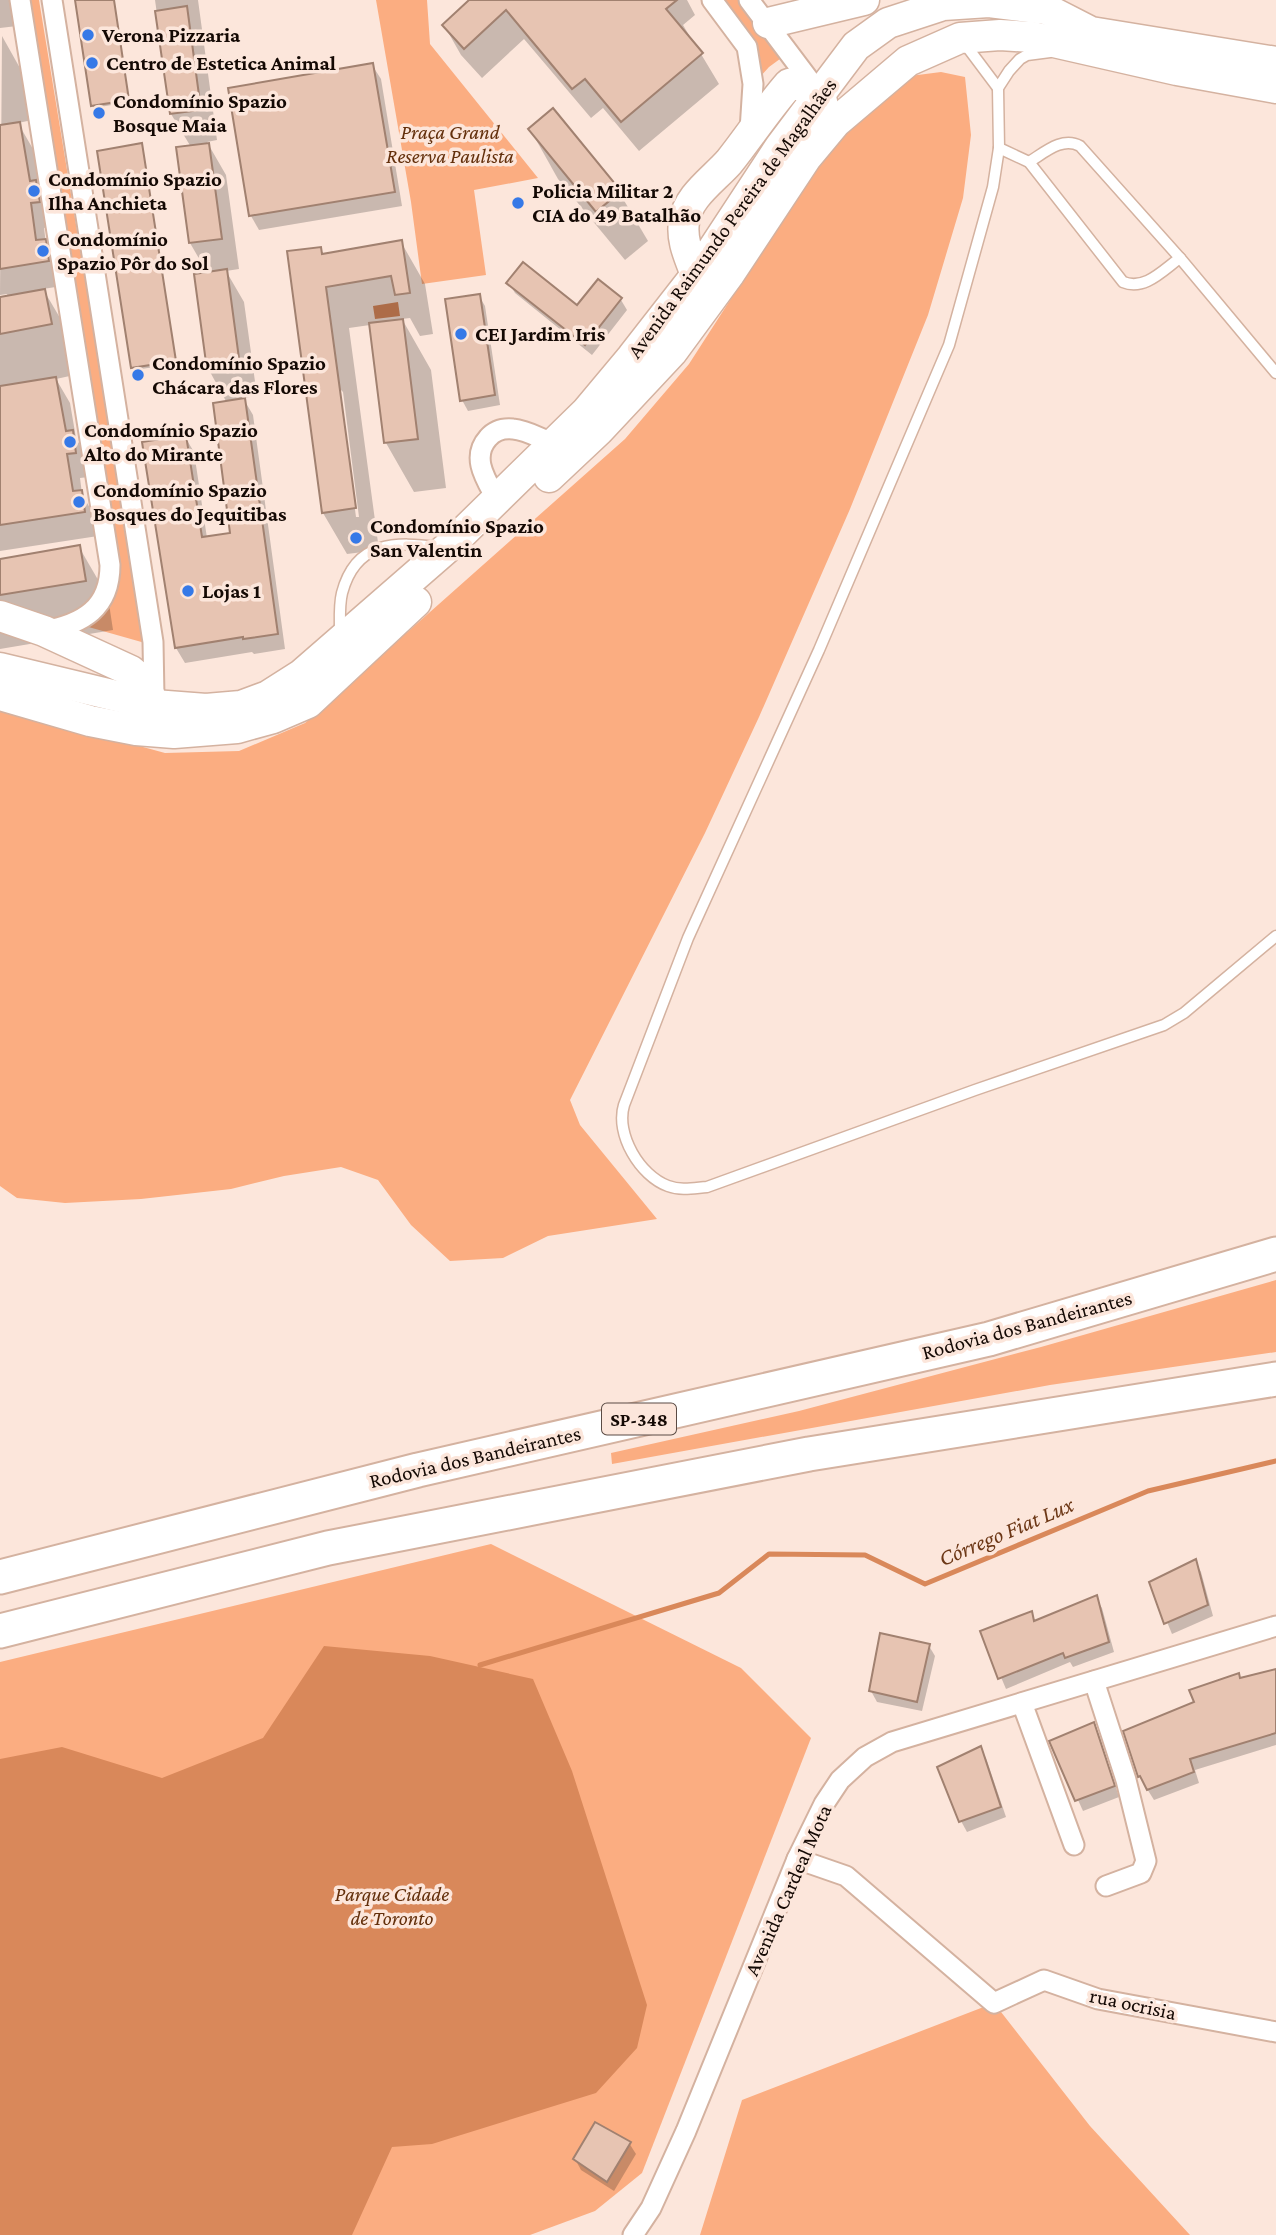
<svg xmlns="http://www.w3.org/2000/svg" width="1276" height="2235" viewBox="0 0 1276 2235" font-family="'Crimson Pro',serif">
<rect width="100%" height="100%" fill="#fce6db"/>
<g fill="#fbad81">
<path d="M24 0H39L145 643 85 626C105 614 116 600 118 576Z"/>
<path d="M376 0H427L430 44 538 178 474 190 486 275 422 284 411 202Z"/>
<path d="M721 0H740L784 56 769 67 760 77Z"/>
<path d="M941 72 965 77 971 135 963 198 928 315 850 509 759 717 705 833 570 1100 580 1125 657 1219 548 1236 503 1258 450 1261 411 1225 378 1180 341 1167 284 1176 231 1189 141 1199 65 1203 17 1198 0 1186V708L165 753 239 751 305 723 625 439 689 364 808 179 858 119 910 76Z"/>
<path d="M1276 1280V1352L1050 1385 612 1464 611 1453 799 1411 1041 1347Z"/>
<path d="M491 1544 741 1668 811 1738 642 2173 595 2211 530 2235H0V1662Z"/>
<path d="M994 2003 1090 2126 1190 2235H700L742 2100Z"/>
</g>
<g fill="#d9885a">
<path d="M398 302 400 316 375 319 373 306Z"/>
<path d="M324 1646 430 1656 533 1679 572 1771 647 2005 637 2048 596 2093 432 2144 392 2147 352 2235H0V1759L62 1747 162 1778 263 1738Z"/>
</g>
<g fill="#0003" fill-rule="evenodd">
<path d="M0 0H11L17 26 0 28Z"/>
<path d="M76 0H114L129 102 94 108 92 105Z"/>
<path d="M155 0H198L217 140 207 142 226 175 239 269 226 271 244 302 257 396 243 398 253 415 285 649 254 654 252 652 185 663 176 648 185 437 194 452 207 538 232 534 227 403 209 370 208 274 190 243 191 147 171 114Z"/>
<path d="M471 0H687L695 15 683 25 689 35 687 37 701 54 719 84 639 151 603 108 591 118 524 39 482 78 461 55 444 25Z"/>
<path d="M2 36 30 86 37 119 18 123 33 149 40 190 50 207 53 226 44 228 46 244 59 266 62 286 43 289 73 340 79 374 56 379 70 403 76 438 86 457 89 477 80 478 82 494 95 517 98 536 0 551V299L8 297 7 294 0 295Z"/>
<path d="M372 65 381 79 402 206 259 230 251 216 230 89Z"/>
<path d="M530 129 619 192 648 241 625 260 558 179Z"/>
<path d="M143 148 176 364 134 370 132 367Z"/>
<path d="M401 242 425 284 433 334 420 336 410 318 402 319 431 370 446 488 414 492 386 443 370 325 349 328 379 550 347 554 323 513 320 249 324 256ZM339 388 343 392 359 517H356Z"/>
<path d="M598 281 621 300 627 310 592 355 515 293 509 283 578 307Z"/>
<path d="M479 296 485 306 500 405 468 411 462 400Z"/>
<path d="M79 547 108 597 113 630 0 649V560Z"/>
<path d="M1195 1561 1201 1572 1213 1616 1172 1634 1151 1583Z"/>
<path d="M1096 1598 1102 1608 1114 1652 1073 1667 1070 1662 1006 1689 982 1632 1031 1613 1036 1622Z"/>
<path d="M929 1646 935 1656 922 1711 877 1702 871 1691Z"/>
<path d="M1276 1671V1745L1195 1770 1199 1783 1154 1800 1139 1776 1196 1703 1240 1679Z"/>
<path d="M1094 1724 1099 1734 1119 1797 1083 1811 1052 1742Z"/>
<path d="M980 1748 986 1758 1006 1817 967 1832 961 1821Z"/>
<path d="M629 2143 636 2154 614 2191 581 2170 575 2159Z"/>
</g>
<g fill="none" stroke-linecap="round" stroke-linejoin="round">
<path stroke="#d9885a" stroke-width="5" d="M480 1665 719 1593 769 1554 865 1555 925 1584 1148 1491 1276 1461"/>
</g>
<g fill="#e7c4b2" stroke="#a18170" stroke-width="2">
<path d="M75 0H114L129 100 91 106Z"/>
<path d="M469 0H677L666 9 703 53 621 122 585 79 572 89 506 10 464 49 442 25Z"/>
<path d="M187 6 201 110 170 114 155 11Z"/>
<path d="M373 63 395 192 249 216 228 88Z"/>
<path d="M553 108 621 191 596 212 528 129Z"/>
<path d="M20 122 30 181 36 180 40 202 31 203 36 240 46 239 49 261 0 269V125Z"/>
<path d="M142 143 176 361 131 368 97 151Z"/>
<path d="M209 143 222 239 189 243 176 147Z"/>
<path d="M402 240 410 293 395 295 391 276 326 287 356 508 322 513 287 251 321 247 322 254Z"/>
<path d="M523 262 577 305 598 279 622 298 585 345 506 283Z"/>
<path d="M227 269 240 366 207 370 194 274Z"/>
<path d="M45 289 52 324 0 334V297Z"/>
<path d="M480 294 495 395 460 401 445 299Z"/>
<path d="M403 319 418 439 384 443 369 323Z"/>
<path d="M56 377 66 431 73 430 76 453 67 454 73 491 82 490 85 512 0 525V386Z"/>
<path d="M245 398 278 634 243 639V637L175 648 142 442 186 435 202 537 230 533 213 403Z"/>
<path d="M80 545 86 581 0 595V559Z"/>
<path d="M1196 1559 1208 1605 1164 1624 1149 1582Z"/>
<path d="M1097 1595 1109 1642 1065 1658 1063 1653 998 1679 980 1631 1032 1611 1034 1621Z"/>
<path d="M880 1633 930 1644 917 1702 869 1691Z"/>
<path d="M1276 1669V1733L1190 1759 1194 1772 1147 1790 1140 1776 1138 1777 1123 1731 1194 1702 1189 1690 1239 1673 1240 1678Z"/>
<path d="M1094 1722 1115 1786 1075 1801 1049 1741Z"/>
<path d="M981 1746 1001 1807 959 1822 937 1767Z"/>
<path d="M595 2122 631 2142 607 2182 573 2159Z"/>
</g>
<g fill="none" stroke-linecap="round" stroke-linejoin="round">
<defs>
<g id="lane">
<path d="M965 44 998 88"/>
<path d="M1050 52 1027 55 1020 59 1009 71 998 88 999 148 993 187 949 345 819 650 688 938 624 1105C615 1134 640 1176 668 1186 681 1191 694 1188 707 1187L975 1090 1164 1025 1184 1013 1276 936"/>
<path d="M999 148 1029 162 1123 282C1145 291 1163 270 1180 258"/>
<path d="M1029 162C1044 153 1062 136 1080 146L1180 258 1276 373"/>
<path d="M340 631C340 619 339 605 342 593 356 540 396 542 439 547"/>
</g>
<g id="street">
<path d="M20 0 110 565C110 608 83 624 44 631"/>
<path d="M52 0 153 642 154 697"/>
<path d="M712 0 747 47 753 84 750 130"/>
<path d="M749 0 819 93"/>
<path d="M497 500C487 481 470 458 488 438 494 431 503 428 513 429 527 430 541 439 555 444"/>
<path d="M1094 1681 1126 1780 1146 1861 1141 1873 1106 1886"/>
<path d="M1022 1703 1074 1845"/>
<path d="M797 1859 846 1876 994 2003 1044 1980 1098 1999 1276 2032"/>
<path d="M633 2235 651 2208 686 2131 797 1859 824 1804 840 1780 865 1757 892 1742 1276 1626"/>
</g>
<g id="primary">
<path d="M768 23 864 0"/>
<path d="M696 275C690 258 681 241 684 222 687 197 713 180 729 162 749 137 767 109 789 84L794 83 820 94 824 110"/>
<path d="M549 477 599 430 672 352 730 273 806 158 836 122 908 61 960 38 1000 35 1032 37 1177 70 1276 88"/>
<path d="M0 616 44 631 131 671 143 681 154 705"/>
<path d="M0 668 154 705 206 709 241 706 268 696 301 675 447 548 586 412 632 357 696 275 780 147 856 46 888 23 943 5 989 2 1046 9 1091 32 1276 62"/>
<path d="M0 695 90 721 136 730 174 733 237 728 273 718 308 703 416 602"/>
</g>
<g id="highway">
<path d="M0 1577 418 1470 989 1339 1276 1254"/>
<path d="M0 1631 328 1548 809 1454 1276 1379"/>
</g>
</defs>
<use href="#lane" stroke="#d4b2a0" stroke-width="13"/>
<use href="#street" stroke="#d4b2a0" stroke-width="23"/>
<use href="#primary" stroke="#d4b2a0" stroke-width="33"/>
<use href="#highway" stroke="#d4b2a0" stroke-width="37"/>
<use href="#lane" stroke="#fff" stroke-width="10"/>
<use href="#street" stroke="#fff" stroke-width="19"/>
<use href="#primary" stroke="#fff" stroke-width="30"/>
<use href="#highway" stroke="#fff" stroke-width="33"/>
</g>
<g fill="#3679e7" stroke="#fce6db" stroke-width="2.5">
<circle cx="88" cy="35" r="7"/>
<circle cx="92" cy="63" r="7"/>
<circle cx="99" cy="113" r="7"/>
<circle cx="34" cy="191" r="7"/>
<circle cx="518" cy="203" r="7"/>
<circle cx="43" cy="251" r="7"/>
<circle cx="461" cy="334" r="7"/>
<circle cx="138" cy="375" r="7"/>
<circle cx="70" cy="442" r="7"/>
<circle cx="79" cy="502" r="7"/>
<circle cx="356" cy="538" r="7"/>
<circle cx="188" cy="591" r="7"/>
</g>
<g text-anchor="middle" stroke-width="7" stroke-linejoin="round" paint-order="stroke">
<rect fill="#fce6db" stroke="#5a4b44" stroke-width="2" x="602" y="1403.5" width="74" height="31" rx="5"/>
<g font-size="19" font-weight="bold" fill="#140904">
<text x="639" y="1426">SP-348</text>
</g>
<g font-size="21" font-weight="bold" fill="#140904" stroke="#fce6db" text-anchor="start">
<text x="102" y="42">Verona Pizzaria</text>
<text x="106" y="70">Centro de Estetica Animal</text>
<text x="113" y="108">Condomínio Spazio<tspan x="113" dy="24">Bosque Maia</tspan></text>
<text x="48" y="186">Condomínio Spazio<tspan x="48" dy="24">Ilha Anchieta</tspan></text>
<text x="532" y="198">Policia Militar 2<tspan x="532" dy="24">CIA do 49 Batalhão</tspan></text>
<text x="57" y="246">Condomínio<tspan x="57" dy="24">Spazio Pôr do Sol</tspan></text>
<text x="475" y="341">CEI Jardim Iris</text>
<text x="152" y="370">Condomínio Spazio<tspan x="152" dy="24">Chácara das Flores</tspan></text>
<text x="84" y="437">Condomínio Spazio<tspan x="84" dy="24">Alto do Mirante</tspan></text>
<text x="93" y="497">Condomínio Spazio<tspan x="93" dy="24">Bosques do Jequitibas</tspan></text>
<text x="370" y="533">Condomínio Spazio<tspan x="370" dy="24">San Valentin</tspan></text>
<text x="202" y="598">Lojas 1</text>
</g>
<g font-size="21" font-style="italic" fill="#632f0b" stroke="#fce6db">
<text x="450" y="139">Praça Grand<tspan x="450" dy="24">Reserva Paulista</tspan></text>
<text x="392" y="1901">Parque Cidade<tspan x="392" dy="24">de Toronto</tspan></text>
</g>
<g font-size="21" fill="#140904" stroke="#fce6db">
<text transform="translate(732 218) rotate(-54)" y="7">Avenida Raimundo Pereira de Magalhães</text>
<text transform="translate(1027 1325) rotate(-15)" y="7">Rodovia dos Bandeirantes</text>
<text transform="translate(475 1457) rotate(-13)" y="7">Rodovia dos Bandeirantes</text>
<text transform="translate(788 1890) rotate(-66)" y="7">Avenida Cardeal Mota</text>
<text transform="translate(1133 2004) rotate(12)" y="7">rua ocrisia</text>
</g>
<g font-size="23" font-style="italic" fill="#6d3817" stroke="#fce6db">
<text transform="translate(1006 1531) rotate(-23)" y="8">Córrego Fiat Lux</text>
</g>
</g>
</svg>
